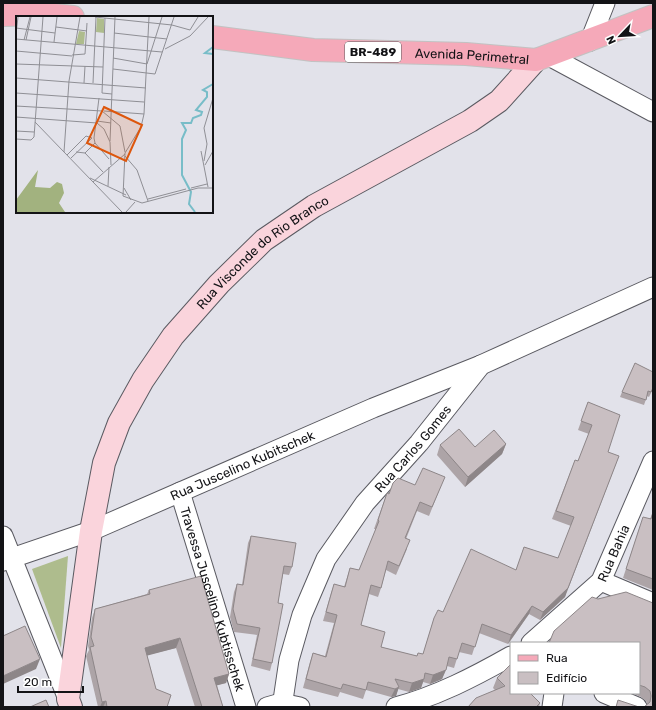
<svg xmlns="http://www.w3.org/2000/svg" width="656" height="710" viewBox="0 0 656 710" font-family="Rubik,sans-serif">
<rect width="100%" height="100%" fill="#e2e2ea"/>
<path fill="#aebc8d" d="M68 556 61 648 32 569Z"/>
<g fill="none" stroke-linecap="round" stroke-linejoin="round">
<defs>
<g id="street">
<path d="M590 41 605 3"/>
<path d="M549 56 653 112"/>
<path id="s1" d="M180 492 246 707"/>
<path d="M3 536 68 699"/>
<path id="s2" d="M3 561 91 531 373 408 481 365"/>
<path d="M601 581 653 603"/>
<path id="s3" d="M531 643 601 581 653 461"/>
<path d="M604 693 637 707"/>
<path d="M267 707 281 703 300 707"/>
<path id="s4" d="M282 707 289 660 302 615 326 559 365 503 419 443 481 365 653 287"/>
<path d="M396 707C437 696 474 677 511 656"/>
<path d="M552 707 554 693"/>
</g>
<g id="secondary">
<path id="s5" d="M71 707 68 699 91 531 104 463 119 423 143 380 173 336 219 284 264 240 314 206 470 121 499 101 536 60"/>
</g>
<g id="primary">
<path d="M3 15 45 14 73 17"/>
<path id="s6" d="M212 37 313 50 466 54 536 60 653 16"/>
</g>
</defs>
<use href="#street" stroke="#5a5a61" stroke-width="21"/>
<use href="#secondary" stroke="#5a5a61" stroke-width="24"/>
<use href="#primary" stroke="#c2c2c2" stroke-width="24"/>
<use href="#street" stroke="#fff" stroke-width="19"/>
<use href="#secondary" stroke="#fad4dc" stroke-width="22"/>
<use href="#primary" stroke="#f5a9b9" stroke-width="22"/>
</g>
<g fill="#ada4a7">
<path d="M653 389 649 397 647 396 644 405 620 397 622 392Z"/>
<path d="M588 402 608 452 565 597 540 620 529 614 508 644 479 633 472 655 459 652 454 668 447 666 442 679 430 684 423 682 421 688 409 692 398 689 396 696 391 697 366 690 363 699 340 692 338 697 303 688 310 662 313 653 325 656 334 623 323 621 331 593 334 584 344 587 350 568 359 570 376 529H374L387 493 389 494 415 485 441 486 429 516 417 511 406 539 407 549 396 575 386 570 381 588 378 597 369 594 361 625 381 647 416 656 423 654 434 618 443 612 516 570 524 547 558 558 571 526 552 519 575 460 578 461 589 434 578 430Z"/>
<path d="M506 444 502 454 465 487 437 455 440 445 475 447Z"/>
<path d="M653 512V590L623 578 640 526 650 519Z"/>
<path d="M251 536 292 567 289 575 283 574 278 603 272 663 270 671 251 666 257 635 234 632 230 617 234 592 237 584 242 585 248 543Z"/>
<path d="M149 590 229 674 226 683 217 685 223 707H195L176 648 147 655 156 689 167 707H98L86 656 89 650 88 646 92 618 95 609 147 594Z"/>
<path d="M598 599 653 603V707L647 704 646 701 641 697 632 693H639V643Z"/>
<path d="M497 678 511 693 540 703 539 707H468L495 690 493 688Z"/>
</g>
<g fill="#8d8688">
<path d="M506 444 502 454 465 487 468 477Z"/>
<path d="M619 456 565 597 540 620 543 612Z"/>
<path d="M532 606 529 614 508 644 511 635Z"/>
<path d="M180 638 176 648 142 657 145 648Z"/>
<path d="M40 659 36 669 3 684V676Z"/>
<path d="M446 670 442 679 430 684 433 675Z"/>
<path d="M229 674 226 683 211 687 214 678Z"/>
<path d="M424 679 421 688 409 692 412 683Z"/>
<path d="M399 687 396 696 391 697 395 689Z"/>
<path d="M106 701 103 707H100L102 702Z"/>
</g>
<g fill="#c9bfc2" stroke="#8d8688">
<path d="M635 363 653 372V388L651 392 648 391 646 400 622 392Z"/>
<path d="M588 402 620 415 608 452 619 456 568 588 543 612 532 606 511 635 482 624 475 647 462 643 457 659 449 657 446 670 433 675 425 673 424 679 412 683 395 679 399 687 395 689 368 682 366 690 343 684 341 689 306 679 313 653 326 657 337 615 326 612 334 584 345 587 350 568 359 570 379 521 378 520 387 493 389 494 393 483 398 478 415 485 423 468 445 477 432 507 420 502 405 538 410 540 399 566 388 561 381 588 371 585 361 625 385 632 381 647 417 656 418 653 423 654 434 618 438 610 443 612 471 549 516 570 524 547 558 558 574 517 556 511 575 460 578 461 592 425 581 421Z"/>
<path d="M459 429 475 447 494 430 506 444 468 477 440 445Z"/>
<path d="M653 512V579L626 569 643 517 651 519Z"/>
<path d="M251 536 296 543 292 567 284 566 278 603 283 604 272 663 253 659 260 628 237 624 233 609 237 584 243 585Z"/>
<path d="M201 576 229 674 214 678 223 707H202L180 638 145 648 156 689 171 695 167 707H107L106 701 102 702 90 647 94 646 91 637 95 609 150 594 149 590Z"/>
<path d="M626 592 653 603V707H644L650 702 651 696 650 691 645 687 639 685V643H549L554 631 592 597 598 599Z"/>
<path d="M25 626 40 659 3 676V636Z"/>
<path d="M511 664V693H530L540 703 536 707H468L476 698 505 686 497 678Z"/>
<path d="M46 700 49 707H30Z"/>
<path d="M618 700 639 707H616Z"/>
</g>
<g text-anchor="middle" stroke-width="3" stroke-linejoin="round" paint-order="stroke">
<rect fill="#fff" stroke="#5a5a5c" stroke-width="1" x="345" y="42" width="56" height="20" rx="3"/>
<g font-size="12" font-weight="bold" fill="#131316">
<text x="373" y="56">BR-489</text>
</g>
<g font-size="13" fill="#131316" stroke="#fff">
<text dy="5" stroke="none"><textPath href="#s6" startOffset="261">Avenida Perimetral</textPath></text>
<text dy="5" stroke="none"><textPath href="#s5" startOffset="516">Rua Visconde do Rio Branco</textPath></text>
<text dy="5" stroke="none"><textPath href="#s4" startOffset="296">Rua Carlos Gomes</textPath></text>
<text dy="5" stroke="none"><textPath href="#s2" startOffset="258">Rua Juscelino Kubitschek</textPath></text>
<text dy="5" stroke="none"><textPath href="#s3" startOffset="124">Rua Bahia</textPath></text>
<text dy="5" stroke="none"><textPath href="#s1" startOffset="112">Travessa Juscelino Kubtisschek</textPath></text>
</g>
</g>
<g transform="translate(16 16)">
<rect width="197" height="197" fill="#e2e2ea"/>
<path d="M81 2 88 3V17L80 16ZM63 15 69 16 68 28H60Z" fill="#aebc8d"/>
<path d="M22 154 19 171 34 172 41 166 46 168 48 177 43 187 49 196H0V184Z" fill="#a2b27f"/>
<path fill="none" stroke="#78bdc8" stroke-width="2" d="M197 31 189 37 197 38M179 196 173 188 175 176 166 159V123L170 114 166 107H175L177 102 185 99 186 96 180 94 191 81V76L187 74 197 68"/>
<path fill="none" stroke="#8f8f95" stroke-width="1" d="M79 1 156 9 174 14 182 1M133 1 128 98 125 111 109 137 107 180 126 187 182 172H197M89 2 86 77 96 78M40 11 71 15M0 12 39 17M98 17 151 23M0 18 2 1M0 23 146 36M8 24 14 1M10 24 15 1M38 26 41 1M149 33 174 20 192 1M0 35 56 40M56 39 69 38 71 7M97 42 131 48 146 1M0 48 87 51M97 53 139 58 158 1M0 62 130 72M68 67 69 50M77 67 80 1M0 77 128 86M83 82 78 122 79 127 93 143M0 90 86 95 104 110 109 136M88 95 128 98M0 101 81 107 88 113 94 126 95 149M81 105 95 107M19 106 106 196M0 115 18 116M0 123 15 124 18 121 27 1M94 125 99 1M185 135 192 171M48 136 53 65 64 1M60 136 69 137 87 156M69 137 79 127M51 139 70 120 76 122M109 140 121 154 132 185M55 142 76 122M188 145 191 128 188 112 197 82M189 149 197 135M74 162 110 179M77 166 109 138M92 170 93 151M108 172 115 184M175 172 191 168M132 183 170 173M110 196 119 186"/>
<path fill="#dd560c" fill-opacity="0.15" stroke="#dd560c" stroke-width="2" d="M88 91 126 109 110 145 71 127Z"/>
<rect width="197" height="197" fill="none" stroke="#131316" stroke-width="2"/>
</g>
<rect width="656" height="710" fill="none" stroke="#131316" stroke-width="8"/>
<rect x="510" y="642" width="130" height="52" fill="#ffffff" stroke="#a1a1a2"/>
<rect x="518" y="655" width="20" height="6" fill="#f5a9b9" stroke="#a1a1a2"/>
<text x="546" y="662" font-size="12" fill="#131316">Rua</text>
<rect x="518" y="672" width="20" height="12" fill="#c9bfc2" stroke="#a1a1a2"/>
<text x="546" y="682" font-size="12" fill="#131316">Edifício</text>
<g transform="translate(620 36) rotate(245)" stroke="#ffffff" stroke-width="3" paint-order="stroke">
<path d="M0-3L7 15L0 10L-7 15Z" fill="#131316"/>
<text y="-6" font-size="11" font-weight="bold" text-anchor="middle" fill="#131316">N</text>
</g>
<path d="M18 686v6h65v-6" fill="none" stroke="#131316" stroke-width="2"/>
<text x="24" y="686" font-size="12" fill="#131316" stroke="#ffffff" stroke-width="3" paint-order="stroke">20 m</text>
</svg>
